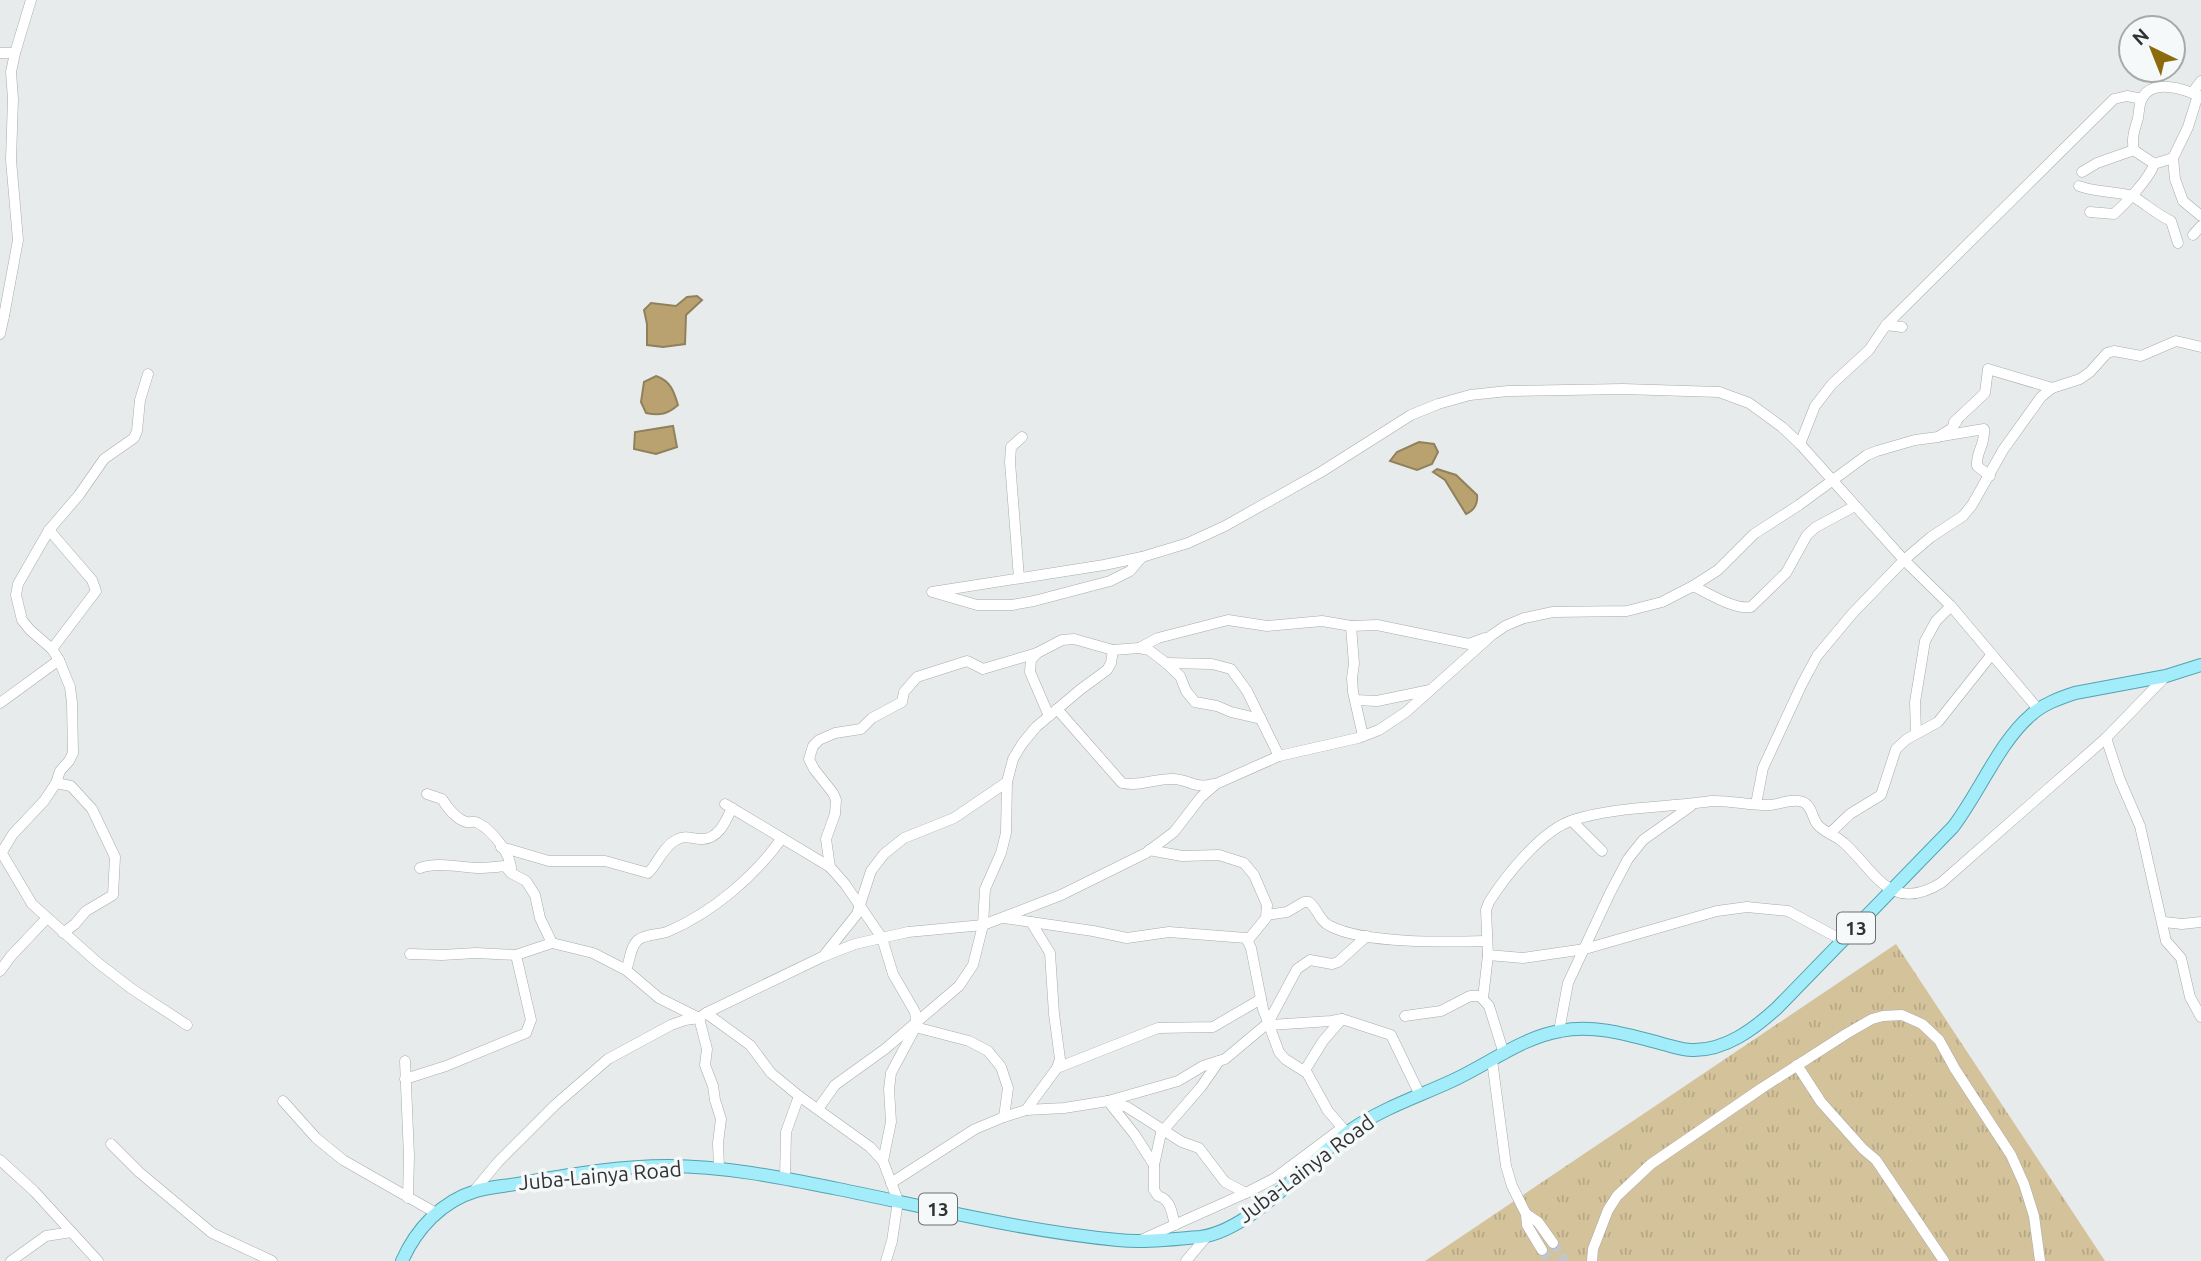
<svg xmlns="http://www.w3.org/2000/svg" width="2201" height="1261" viewBox="0 0 2201 1261" font-family="Ubuntu,sans-serif">
<defs>
<pattern id="grass-tufts" width="24" height="20" patternUnits="userSpaceOnUse" patternTransform="scale(1.75)"><rect width="24" height="20" fill="#d4c29a"/><path d="M3 7l-1-3M5 7V3M7 7l1-3M15 17l-1-3M17 17v-4M19 17l1-3" fill="none" stroke="#b6a785"/></pattern>
</defs>
<rect width="100%" height="100%" fill="#e8ebec"/>
<path fill="url(#grass-tufts)" d="M1896 944 2105 1261H1425Z"/>
<g fill="#b9a26f" stroke="#90815d" stroke-width="2">
<path d="M697 296 702 300 686 315 685 344 663 347 647 345V324L644 310 651 303 676 306 687 297Z"/>
<path d="M656 376C671 381 674 392 678 405 668 414 660 416 646 413L641 402 644 382Z"/>
<path d="M673 426 677 447 656 454 634 449 635 432Z"/>
<path d="M1419 442 1434 444 1438 452 1432 464 1417 470 1390 461 1397 452Z"/>
<path d="M1437 469 1456 475 1477 495C1478 504 1475 510 1466 514L1445 480 1433 472Z"/>
</g>
<g fill="none" stroke-linecap="round" stroke-linejoin="round">
<g stroke="#c3c6c7" stroke-width="10" stroke-dasharray="10 5" stroke-linecap="butt">
<path d="M1553 1243 1565 1261"/>
<path d="M1542 1250 1550 1261"/>
</g>
<defs>
<g id="minor">
<path d="M0 53H15"/>
<path d="M2192 93 2201 81"/>
<path d="M2198 95 2188 127 2173 158 2175 179 2183 201 2201 216"/>
<path d="M2134 150C2131 138 2135 129 2138 118 2139 112 2139 106 2141 101 2150 77 2185 89 2201 97"/>
<path d="M2082 172 2097 163 2134 150C2141 156 2147 158 2154 164"/>
<path d="M2079 186C2095 193 2123 191 2134 197 2147 205 2156 214 2171 221L2178 243"/>
<path d="M2090 212 2114 214C2125 204 2150 178 2154 164L2173 158"/>
<path d="M2193 235 2201 226"/>
<path d="M0 314 4 316 0 334"/>
<path d="M4 316 18 240 11 160 13 99 11 72 15 53 31 0"/>
<path d="M1886 325 1902 327"/>
<path d="M1954 422 1985 393 1988 369 2052 388"/>
<path d="M1942 436 1984 429C1985 447 1976 450 1977 466L1990 476"/>
<path d="M1800 444 1815 406 1832 384 1869 350 1886 325 2114 99 2127 96 2142 99"/>
<path d="M49 530 92 580 96 591 52 649"/>
<path d="M1019 578 1010 462 1011 447 1022 437"/>
<path d="M1693 586C1710 594 1734 610 1751 607L1786 573 1807 535 1816 527 1855 506"/>
<path d="M932 592 1104 565 1142 557 1188 543 1225 526 1321 472 1411 415 1438 404 1470 395 1508 391 1623 389 1719 392 1749 403 1782 427 1800 444 1904 560 1951 606 2038 709"/>
<path d="M936 593 977 605H1012L1034 601 1110 581 1130 571 1142 557"/>
<path d="M1351 626 1354 664 1352 678 1353 692 1363 736"/>
<path d="M1139 648 1158 638 1228 620 1267 626 1322 621 1351 626 1377 625 1469 644 1485 638"/>
<path d="M1166 663 1212 664 1231 669 1247 691 1279 756"/>
<path d="M1355 700 1377 701 1430 690"/>
<path d="M0 703 59 660"/>
<path d="M1057 709 1122 783C1139 787 1156 778 1174 779 1190 780 1195 789 1213 784"/>
<path d="M1049 716 1030 672 1031 660 1037 653 1062 640 1074 639 1113 650 1139 648 1149 650 1166 663 1180 676 1186 691 1195 702 1217 706 1231 712 1261 719"/>
<path d="M1916 733 1915 702 1925 641 1936 621 1951 606"/>
<path d="M2106 738 2120 780 2140 826 2166 941 2181 958 2190 997 2201 1017"/>
<path d="M56 783 71 786 92 809 115 857 113 895 86 911 75 924 63 933"/>
<path d="M427 794 442 799C447 807 457 820 467 822 473 823 472 820 478 823 493 831 513 856 511 873"/>
<path d="M725 804 830 867"/>
<path d="M1756 804 1763 768 1802 684 1817 656 1852 614 1904 560 1931 537 1963 516 1972 505 2003 450 2041 397 2052 388 2080 379 2090 372 2107 353 2114 351 2141 356 2176 341 2201 347"/>
<path d="M1572 821 1602 851"/>
<path d="M1830 833 1850 814 1881 795 1896 749 1907 739 1938 722 1992 654"/>
<path d="M501 847 549 861H605L648 873C658 863 663 847 676 840 687 834 693 840 703 839 720 838 726 820 732 808"/>
<path d="M0 850 32 904 97 962 132 989 187 1025"/>
<path d="M1149 850 1182 856 1219 855 1244 863 1254 875 1267 905 1266 918 1248 940"/>
<path d="M2 852 13 834 44 801 56 783 60 771 69 761 73 753 72 703 70 687 59 660 52 649 30 630 22 620 16 595 18 584 49 530 79 495 104 459 134 438 137 431 140 400 148 374"/>
<path d="M420 868C437 862 458 867 477 868 486 868 496 867 505 866L511 873 526 881 535 895 540 918 552 943 593 953 626 970 659 998 699 1018"/>
<path d="M1267 915 1287 912 1304 902H1309C1318 909 1319 921 1330 926 1365 944 1446 942 1486 941"/>
<path d="M1004 918 1093 931 1127 938 1169 932 1246 938 1251 948 1263 1009 1279 1052 1285 1059 1307 1073 1328 1111 1347 1133"/>
<path d="M2164 922 2182 924 2201 922"/>
<path d="M410 954 442 955 476 953 516 955 552 943"/>
<path d="M825 954 857 914 871 871 884 854 904 838 954 818 1007 782"/>
<path d="M1488 955 1523 958 1585 949 1717 911 1747 907 1788 911 1844 941"/>
<path d="M626 970C630 961 630 947 638 940 645 934 660 935 669 931 713 912 755 876 782 838"/>
<path d="M0 971 11 956 47 918"/>
<path d="M1483 998 1488 955 1486 910 1489 902C1507 874 1542 830 1573 820 1617 806 1666 808 1711 801 1731 800 1751 806 1771 805 1780 804 1794 798 1803 802 1812 806 1812 817 1817 824 1824 833 1836 835 1844 843 1876 872 1890 914 1941 883L2106 738 2166 676"/>
<path d="M706 1013 822 957 855 944 908 932 983 925 1061 895 1146 853 1174 832 1201 797 1216 784 1279 756 1358 738 1379 730 1406 712 1492 635 1505 626 1524 618 1553 612 1627 611 1662 602 1693 586 1718 570 1754 534 1799 505 1867 455 1877 451 1915 440 1938 437 1951 429 1957 421"/>
<path d="M1405 1016 1441 1011 1470 996H1480L1489 1006 1504 1054"/>
<path d="M699 1018 707 1049 705 1065 713 1086 715 1100 721 1119 718 1143 719 1169"/>
<path d="M1269 1025 1331 1021 1342 1019 1391 1035 1420 1095"/>
<path d="M915 1027 969 1041 988 1051 1001 1067 1008 1088 1004 1117"/>
<path d="M1559 1031 1568 983 1610 893 1628 859 1643 840 1691 806"/>
<path d="M1492 1060 1506 1166 1512 1186 1526 1214 1527 1225 1542 1250"/>
<path d="M405 1061 409 1156 408 1198"/>
<path d="M1797 1065 1821 1102 1863 1149 1876 1160 1944 1261"/>
<path d="M1057 1068 1158 1028 1213 1027 1261 999"/>
<path d="M1305 1070 1323 1041 1342 1019"/>
<path d="M405 1079 446 1066 526 1033 531 1020 516 955"/>
<path d="M283 1101 316 1138 343 1160 436 1213"/>
<path d="M1108 1101 1127 1107 1182 1142 1199 1148 1225 1182 1246 1193"/>
<path d="M1108 1101 1135 1135 1154 1165"/>
<path d="M818 1109 835 1085 885 1049 959 986 973 965 983 925 985 889 1001 853 1006 833 1007 782 1013 759 1022 744 1036 727 1081 689 1107 670 1111 663 1113 650"/>
<path d="M1026 1110 1057 1068 1060 1059 1054 1014 1050 953 1031 922"/>
<path d="M111 1144 139 1172 212 1233 272 1261"/>
<path d="M0 1160 34 1191 98 1261"/>
<path d="M883 1161 891 1122 889 1089 891 1073 913 1032 916 1022 915 1012 893 974 882 938 845 884 830 867 826 839 835 814 836 800 833 793 814 769 809 759 813 746 819 740 835 733 861 729 872 718 902 702 904 692 917 677 967 661 983 669 1037 653"/>
<path d="M785 1179 786 1132 799 1096"/>
<path d="M891 1183 975 1129 1004 1117 1026 1110 1064 1108 1108 1101 1178 1081 1203 1066 1225 1059 1268 1023 1297 969 1310 960 1332 964 1338 962 1367 936"/>
<path d="M474 1191 498 1162 555 1105 608 1059 671 1025 685 1020 699 1018 706 1013 750 1045 771 1073 799 1096 870 1147 883 1161 898 1201 892 1241 886 1261"/>
<path d="M1526 1214 1538 1222 1553 1243"/>
<path d="M1175 1225C1172 1214 1171 1199 1158 1196L1154 1190V1165L1161 1133 1201 1087 1219 1061"/>
<path d="M1143 1239 1246 1193 1275 1178 1342 1128"/>
<path d="M11 1261 46 1236 71 1232"/>
<path d="M1186 1261 1207 1236"/>
<path d="M1592 1261 1593 1249 1608 1210 1617 1196 1651 1164 1762 1088 1846 1034 1872 1019 1883 1016 1902 1015 1922 1024 1939 1040 1955 1069 2011 1155 2024 1184 2034 1216 2040 1261"/>
</g>
<path id="major" d="M402 1261C416 1229 442 1201 476 1191 492 1186 510 1186 527 1182 573 1174 622 1166 668 1166 725 1166 783 1178 838 1189 931 1208 1024 1231 1118 1240 1145 1243 1173 1239 1200 1237 1251 1231 1310 1160 1351 1130 1384 1107 1423 1095 1458 1078 1491 1062 1524 1037 1560 1031 1595 1024 1629 1035 1663 1044 1672 1046 1682 1050 1692 1050 1725 1051 1754 1029 1777 1008L1953 827C1979 793 2000 741 2031 715 2043 704 2060 698 2075 693L2166 676 2201 665"/>
</defs>
<use href="#minor" stroke="#a8abac" stroke-width="11"/>
<use href="#major" stroke="#53a3b1" stroke-width="14"/>
<use href="#minor" stroke="#fff" stroke-width="10"/>
<use href="#major" stroke="#a3ecf9" stroke-width="12"/>
</g>
<g text-anchor="middle" stroke-width="7" stroke-linejoin="round" paint-order="stroke">
<g fill="#f5f9fa" stroke="#6c6e6f" stroke-width="2">
<rect x="1837" y="912.5" width="38" height="31" rx="5"/>
<rect x="919" y="1193.5" width="38" height="31" rx="5"/>
</g>
<g font-size="19" font-weight="bold" fill="#313333">
<text x="1856" y="935">13</text>
<text x="938" y="1216">13</text>
</g>
<g font-size="21" fill="#313333" stroke="#f5f9fa">
<text transform="translate(1306 1169) rotate(-37)" y="7">Juba-Lainya Road</text>
<text transform="translate(600 1176) rotate(-5)" y="7">Juba-Lainya Road</text>
</g>
</g>
<g transform="translate(2152 49) rotate(317)"><circle r="33" fill="#f5f9fa" stroke="#a7aaaa" stroke-width="2"/>
<path d="M0-5L12 26L0 18L-12 26Z" fill="#8b6b0c"/>
<text y="-10" font-size="19" font-weight="bold" text-anchor="middle" fill="#313333">N</text>
</g>
</svg>
